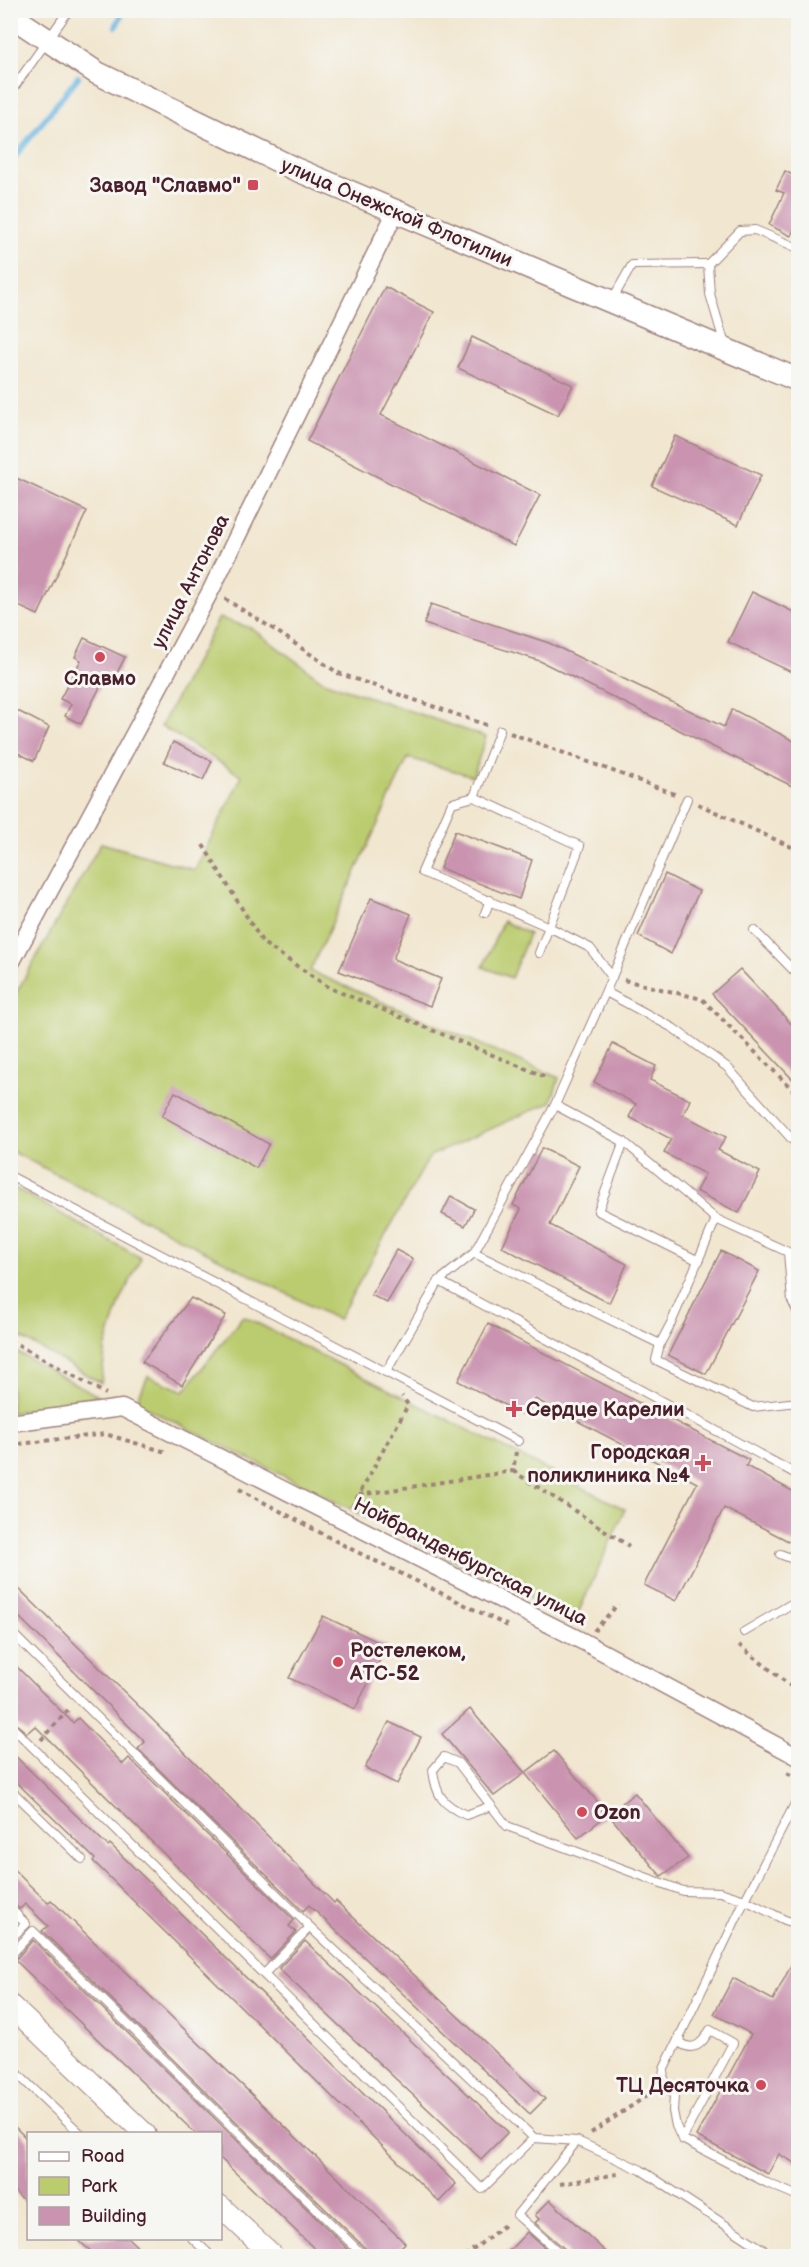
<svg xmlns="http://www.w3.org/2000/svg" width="809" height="2267" viewBox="0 0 809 2267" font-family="'Balsamiq Sans',sans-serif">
<rect width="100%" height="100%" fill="#f6f6f2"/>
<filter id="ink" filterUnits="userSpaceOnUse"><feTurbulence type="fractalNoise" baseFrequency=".0167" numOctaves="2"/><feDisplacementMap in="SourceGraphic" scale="12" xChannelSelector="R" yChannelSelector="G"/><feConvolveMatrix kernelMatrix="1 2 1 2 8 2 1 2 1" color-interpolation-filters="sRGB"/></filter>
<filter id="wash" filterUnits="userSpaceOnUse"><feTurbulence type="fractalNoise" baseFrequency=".008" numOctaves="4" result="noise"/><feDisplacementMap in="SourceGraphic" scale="24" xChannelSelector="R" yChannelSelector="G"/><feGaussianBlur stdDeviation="1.35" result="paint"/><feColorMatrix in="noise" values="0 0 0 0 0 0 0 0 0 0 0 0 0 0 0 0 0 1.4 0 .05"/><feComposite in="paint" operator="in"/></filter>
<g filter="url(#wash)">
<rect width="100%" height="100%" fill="#f1e6cf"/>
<g fill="#bbcc6f" stroke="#82764d" stroke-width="1.5">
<path d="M219 618 251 628 323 681 486 737 473 776 408 758 310 971 559 1078 551 1102 430 1156 338 1320 11 1151V1002L101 843 195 870 242 776 161 726Z"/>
<path d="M503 921 529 934 511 978 483 967Z"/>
<path d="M11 1186 141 1258 120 1302 106 1345 101 1383 11 1332Z"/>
<path d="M243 1316 625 1509 575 1620 136 1403 148 1376 184 1391Z"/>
<path d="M10 1349H11L98 1396 11 1413Z"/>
</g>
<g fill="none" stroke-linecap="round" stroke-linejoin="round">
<g stroke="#66b6e0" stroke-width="6">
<path d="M116 26 124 10"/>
<path d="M10 163 78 77"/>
</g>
</g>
<g id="blocks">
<g fill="#ca94b1">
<path d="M798 164V222L791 236 769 225 784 193 776 190 785 171 793 175Z"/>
<path d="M385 287 434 312 381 415 540 495 514 546 307 441Z"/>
<path d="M472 337 573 385 558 415 458 368Z"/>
<path d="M675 436 761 475 738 525 652 486Z"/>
<path d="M10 475 87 511 38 615 10 602Z"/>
<path d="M752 592 798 614V675L728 642Z"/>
<path d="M431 604 549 643 724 727 732 709 798 743V789L540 661 424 624Z"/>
<path d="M84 638 125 657 116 675 108 672 81 724 65 716 71 704 60 699 81 660 75 657Z"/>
<path d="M10 707 49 727 34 761 10 749Z"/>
<path d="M173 742 212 761 203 780 164 762Z"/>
<path d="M455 831 532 860 519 899 440 868Z"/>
<path d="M665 874 699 891 671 954 638 936Z"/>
<path d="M371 898 411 914 393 959 441 979 430 1006 339 971Z"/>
<path d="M740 969 798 1031V1085L712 994Z"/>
<path d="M613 1044 656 1066 650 1080 690 1100 683 1115 726 1137 718 1150 760 1172 739 1213 696 1191 705 1174 664 1153 671 1139 629 1117 636 1104 594 1082Z"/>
<path d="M175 1092 269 1144 256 1168 162 1116Z"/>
<path d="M542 1148 579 1166 550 1225 627 1264 609 1303 502 1247 521 1209 513 1205Z"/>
<path d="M451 1196 474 1209 465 1226 442 1214Z"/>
<path d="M396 1250 413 1259 387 1303 371 1295Z"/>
<path d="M721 1251 759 1271 706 1374 668 1355Z"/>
<path d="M191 1298 226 1315 182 1385 142 1362Z"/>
<path d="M488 1324 749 1460 746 1466 798 1494V1546L724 1508 676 1601 644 1585 697 1483 535 1399 526 1416 458 1381Z"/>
<path d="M10 1580 160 1727 334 1903 336 1901 545 2099 530 2114 309 1905 303 1911 138 1749 145 1742 10 1608Z"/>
<path d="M323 1616 387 1646 355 1709 289 1678Z"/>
<path d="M10 1660 73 1723 78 1718 123 1764 129 1758 294 1920 289 1926 296 1932 270 1959 35 1726 27 1733 10 1719Z"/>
<path d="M470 1709 525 1773 494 1796 442 1734Z"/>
<path d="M389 1722 421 1737 397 1784 365 1768Z"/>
<path d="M10 1751 108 1846 110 1844 456 2184 439 2202 93 1861 95 1859 10 1776Z"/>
<path d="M554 1751 608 1814 578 1838 525 1773Z"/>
<path d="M635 1793 688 1858 661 1876 608 1814Z"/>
<path d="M10 1866 48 1903 51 1900 405 2243 392 2256H370L368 2251 42 1931 48 1926 25 1904 20 1909 10 1902Z"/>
<path d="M33 1940 355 2256H322L220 2158V2133H195L15 1960Z"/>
<path d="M305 1941 508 2132 481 2159 280 1970 279 1968Z"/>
<path d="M798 1952V2165L779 2154 768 2174 696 2136 751 2034 714 2014 733 1978 773 2000Z"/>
<path d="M10 2122 28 2140V2205L10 2187Z"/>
<path d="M550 2200 610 2256H569L567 2251 535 2223 539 2219 535 2215Z"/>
<path d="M527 2232 554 2256H504Z"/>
<path d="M76 2238H128L147 2256H96Z"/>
</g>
</g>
</g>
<g filter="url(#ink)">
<use href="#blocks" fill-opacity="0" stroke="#9e827d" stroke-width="1.5"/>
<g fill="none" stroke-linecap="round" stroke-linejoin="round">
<defs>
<g id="service">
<path d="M10 93 69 10"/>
<path d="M612 300 632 265 708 264"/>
<path d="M725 345 710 294 708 264 740 231 755 230 798 248"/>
<path d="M474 797 500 730"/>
<path d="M485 913 490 900"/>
<path d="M754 930 798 975"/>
<path d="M612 977 687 799"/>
<path d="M606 992 673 1028 727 1067 798 1146"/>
<path d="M555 1105 624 1142 716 1219 788 1252 792 1301 798 1313"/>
<path d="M624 1142 598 1211 699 1261"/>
<path d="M10 1176 518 1441"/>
<path d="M474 1253 660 1344 672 1321 716 1219"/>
<path d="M439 1281 798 1475"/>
<path d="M660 1344 656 1360 753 1407 798 1402"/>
<path d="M386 1372 439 1281 474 1253 555 1105 612 977 590 948 549 927 422 872 452 803 474 797 580 846 539 953"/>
<path d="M780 1554 798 1561"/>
<path d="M10 1631 310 1927 534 2138 577 2141 641 2170 773 2256"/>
<path d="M744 1632 798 1600"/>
<path d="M10 1725 482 2189 534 2138"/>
<path d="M10 1789 82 1859"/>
<path d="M798 1798 745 1900 664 2069 663 2077 674 2096 673 2111 676 2126 682 2139 767 2183 798 2196"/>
<path d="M491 1806 466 1815C443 1805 436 1796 433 1770L444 1757 458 1763 507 1826 683 1891 720 1892 745 1900 785 1920 798 1924"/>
<path d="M10 1908 26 1924 10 1939"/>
<path d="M10 1956 33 1931 364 2256"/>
<path d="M264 1974 310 1927"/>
<path d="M679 2035 680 2043C695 2053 703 2042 710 2030L733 2043 682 2139"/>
<path d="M10 2067 81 2134"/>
<path d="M192 2238 211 2256"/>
<path d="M563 2256 517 2215 577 2141"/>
</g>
<g id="minor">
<path d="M10 965 211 590 396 211"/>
<path d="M10 1423 122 1408 584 1642 798 1757"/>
</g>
<g id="tertiary">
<path d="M10 2005 145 2134"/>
<path d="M220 2206 273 2256"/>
</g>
<path id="secondary" d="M10 15 97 73 295 169 798 380"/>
</defs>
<use href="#service" stroke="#9e827d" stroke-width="10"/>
<use href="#minor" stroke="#9e827d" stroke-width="19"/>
<use href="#tertiary" stroke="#9e827d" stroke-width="23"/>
<use href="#secondary" stroke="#9e827d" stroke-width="25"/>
<g stroke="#9e827d" stroke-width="4" stroke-dasharray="4.5 4.5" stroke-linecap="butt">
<path d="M225 599 275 630 338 673 489 726"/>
<path d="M510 733 675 794"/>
<path d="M698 804 798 850"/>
<path d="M203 845 263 943 330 988 546 1077"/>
<path d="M624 980 702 999 798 1095"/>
<path d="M10 1340 106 1394"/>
<path d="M10 1445 105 1434 166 1452"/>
<path d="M513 1471 629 1546"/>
<path d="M239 1489 347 1547 510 1627"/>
<path d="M359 1495 513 1471 516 1452"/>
<path d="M352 1507 408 1405 402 1396"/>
<path d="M594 1631 618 1604"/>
<path d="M739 1645 798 1692"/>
<path d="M41 1740 70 1708"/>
<path d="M787 1773 798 1779"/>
<path d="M591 2133 657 2089"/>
<path d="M560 2184 618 2174"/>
<path d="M465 2256 507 2223"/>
</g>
<use href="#service" stroke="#fff" stroke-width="8"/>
<use href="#minor" stroke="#fff" stroke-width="16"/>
<use href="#tertiary" stroke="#fff" stroke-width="21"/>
<use href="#secondary" stroke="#fff" stroke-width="22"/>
</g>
</g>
<g fill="#d1495b" stroke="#f6f6f2" stroke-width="2">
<rect x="247" y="179" width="12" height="12" rx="3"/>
<circle cx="100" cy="657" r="6"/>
<path d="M511 1400h6v6h6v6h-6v6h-6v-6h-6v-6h6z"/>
<path d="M700 1454h6v6h6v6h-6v6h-6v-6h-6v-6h6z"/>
<circle cx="338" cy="1662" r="6"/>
<circle cx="582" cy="1812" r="6"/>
<circle cx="761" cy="2085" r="6"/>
</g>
<g text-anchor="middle" stroke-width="6" stroke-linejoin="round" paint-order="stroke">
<g font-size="20" font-weight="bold" fill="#4a1f2b" stroke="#f6f6f2" text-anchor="end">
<text x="241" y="192">Завод "Славмо"</text>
<text x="100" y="685" text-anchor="middle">Славмо</text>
<text x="526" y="1416" text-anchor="start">Сердце Карелии</text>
<text x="690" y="1459">Городская<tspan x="690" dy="23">поликлиника №4</tspan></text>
<text x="350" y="1657" text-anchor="start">Ростелеком,<tspan x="350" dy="23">АТС-52</tspan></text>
<text x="594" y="1819" text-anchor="start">Ozon</text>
<text x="749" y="2092">ТЦ Десяточка</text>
</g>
<g font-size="20" fill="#4a1f2b" stroke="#f6f6f2">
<text transform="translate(397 212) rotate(23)" y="7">улица Онежской Флотилии</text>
<text transform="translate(190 581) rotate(-63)" y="7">улица Антонова</text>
<text transform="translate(471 1561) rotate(27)" y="7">Нойбранденбургская улица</text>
</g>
</g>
<rect width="809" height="2267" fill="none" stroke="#f6f6f2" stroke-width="36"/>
<rect x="27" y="2132" width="195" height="108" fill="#f6f6f2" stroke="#b1a0a2" stroke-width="1.5"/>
<rect x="39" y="2152" width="30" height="9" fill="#ffffff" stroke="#b1a0a2" stroke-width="1.5"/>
<text x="81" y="2162" font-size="18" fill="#4a1f2b">Road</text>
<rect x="39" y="2177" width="30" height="18" fill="#bbcc6f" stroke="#b1a0a2" stroke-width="1.5"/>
<text x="81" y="2192" font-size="18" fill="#4a1f2b">Park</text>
<rect x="39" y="2207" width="30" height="18" fill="#ca94b1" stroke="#b1a0a2" stroke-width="1.5"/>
<text x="81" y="2222" font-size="18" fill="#4a1f2b">Building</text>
</svg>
